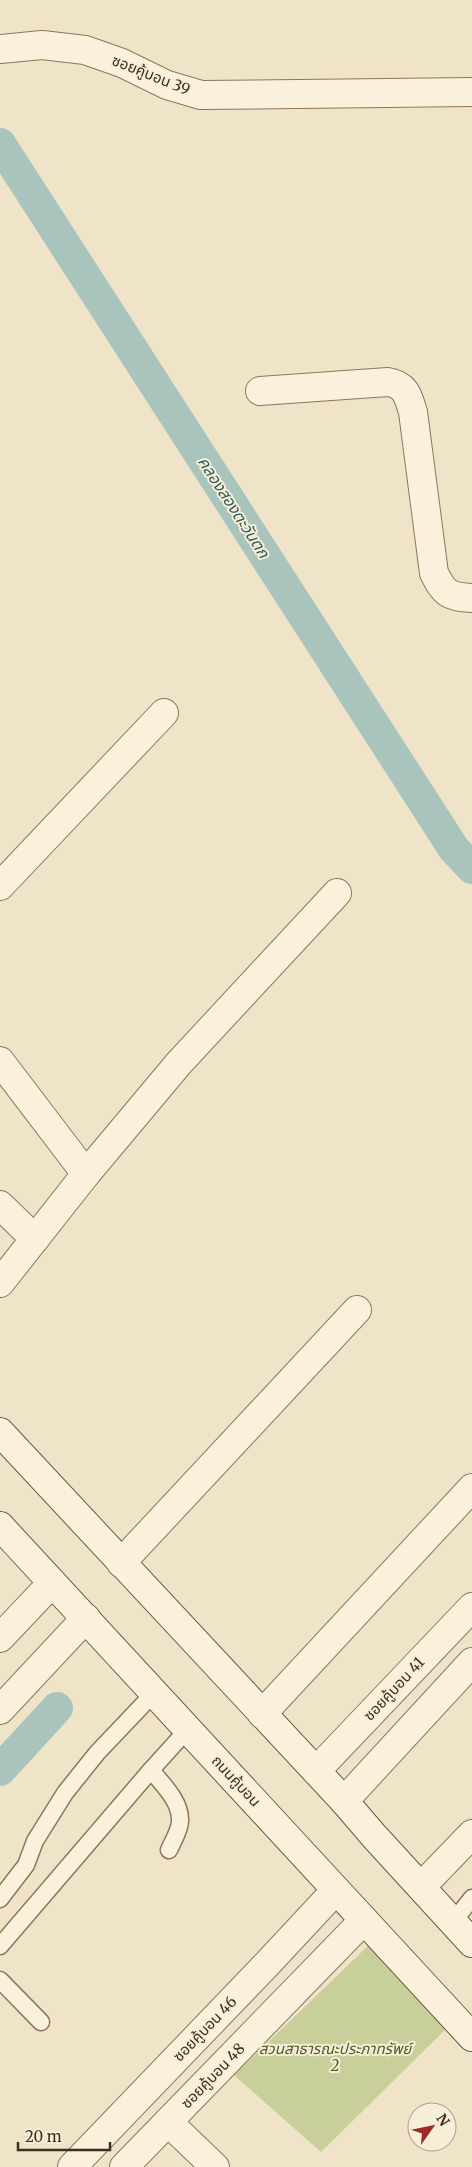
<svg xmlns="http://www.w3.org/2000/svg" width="472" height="2167" viewBox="0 0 472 2167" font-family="Merriweather,'Noto Sans Thai',serif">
<rect width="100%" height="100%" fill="#f0e4c8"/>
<path fill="#c9cf9b" d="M372 1942 448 2027 321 2152 234 2075Z"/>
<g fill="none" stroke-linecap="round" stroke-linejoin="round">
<g stroke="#a9c4bc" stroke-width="32">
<path d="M0 144 454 849 472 868"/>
<path d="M0 1770 57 1708"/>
</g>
<defs>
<g id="lane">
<path d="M169 1850C173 1841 180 1830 180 1821 181 1801 162 1784 151 1770L188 1729"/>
<path d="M0 1899 26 1865 35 1841 65 1793 97 1753 154 1693"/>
<path d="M453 1922 472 1898"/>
<path d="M0 1946 151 1770"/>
<path d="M0 1980 41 2022"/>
</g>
<g id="street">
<path d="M0 49 42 45 85 50 122 63 167 85 201 95 472 92"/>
<path d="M260 391 388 382C406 385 408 396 413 412L434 573C444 593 448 597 472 598"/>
<path d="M0 886 164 713"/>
<path d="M0 1061 86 1174"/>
<path d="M0 1205 35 1239"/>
<path d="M0 1283 86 1174 179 1063 337 893"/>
<path d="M121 1563 357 1310"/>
<path d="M0 1638 52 1583"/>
<path d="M0 1710 86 1618"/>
<path d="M262 1714 472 1488"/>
<path d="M316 1771 472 1607"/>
<path d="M344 1801 472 1662"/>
<path d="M421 1887 472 1834"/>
<path d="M168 2122 215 2167"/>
<path d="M72 2167 268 1963 336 1890"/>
<path d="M124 2167 364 1920"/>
</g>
<g id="secondary">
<path d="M0 1432 344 1801 374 1836 472 1943"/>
<path d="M0 1526 472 2037"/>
</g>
</defs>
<use href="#lane" stroke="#8d765c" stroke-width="19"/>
<use href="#street" stroke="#8d765c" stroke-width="30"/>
<use href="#secondary" stroke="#6f573f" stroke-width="30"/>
<use href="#lane" stroke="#faf1dc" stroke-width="16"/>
<use href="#street" stroke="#faf1dc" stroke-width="28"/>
<use href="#secondary" stroke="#faf1dc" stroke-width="28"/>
</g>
<g text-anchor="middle" stroke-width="4" stroke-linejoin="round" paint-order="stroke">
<g font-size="15" fill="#3d2e20" stroke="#f7eed8">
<text transform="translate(151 75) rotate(22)" y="5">ซอยคู้บอน 39</text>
<text transform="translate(394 1689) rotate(-47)" y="5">ซอยคู้บอน 41</text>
<text transform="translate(236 1781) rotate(47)" y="5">ถนนคู้บอน</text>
<text transform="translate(205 2029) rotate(-46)" y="5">ซอยคู้บอน 46</text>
<text transform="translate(213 2076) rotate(-46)" y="5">ซอยคู้บอน 48</text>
</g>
<g font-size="15" font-style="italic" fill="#4d5a26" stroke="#f7eed8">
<text x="335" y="2054">สวนสาธารณะประภาทรัพย์<tspan x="335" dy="17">2</tspan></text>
</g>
<g font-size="16" font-style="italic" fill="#2f5d5a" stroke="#f7eed8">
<text transform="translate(234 507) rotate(57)" y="6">คลองสองตะวันตก</text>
</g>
</g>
<g transform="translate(432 2127) rotate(57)"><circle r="24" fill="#f7eed8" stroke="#ada18e"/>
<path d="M0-4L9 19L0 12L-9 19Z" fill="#9e2a2b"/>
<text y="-8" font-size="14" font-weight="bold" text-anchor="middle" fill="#3d2e20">N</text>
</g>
<path d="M18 2142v8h92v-8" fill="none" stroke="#3d2e20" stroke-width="2.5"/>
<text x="25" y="2142" font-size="15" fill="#3d2e20" stroke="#f7eed8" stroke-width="4" paint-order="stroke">20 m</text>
</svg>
